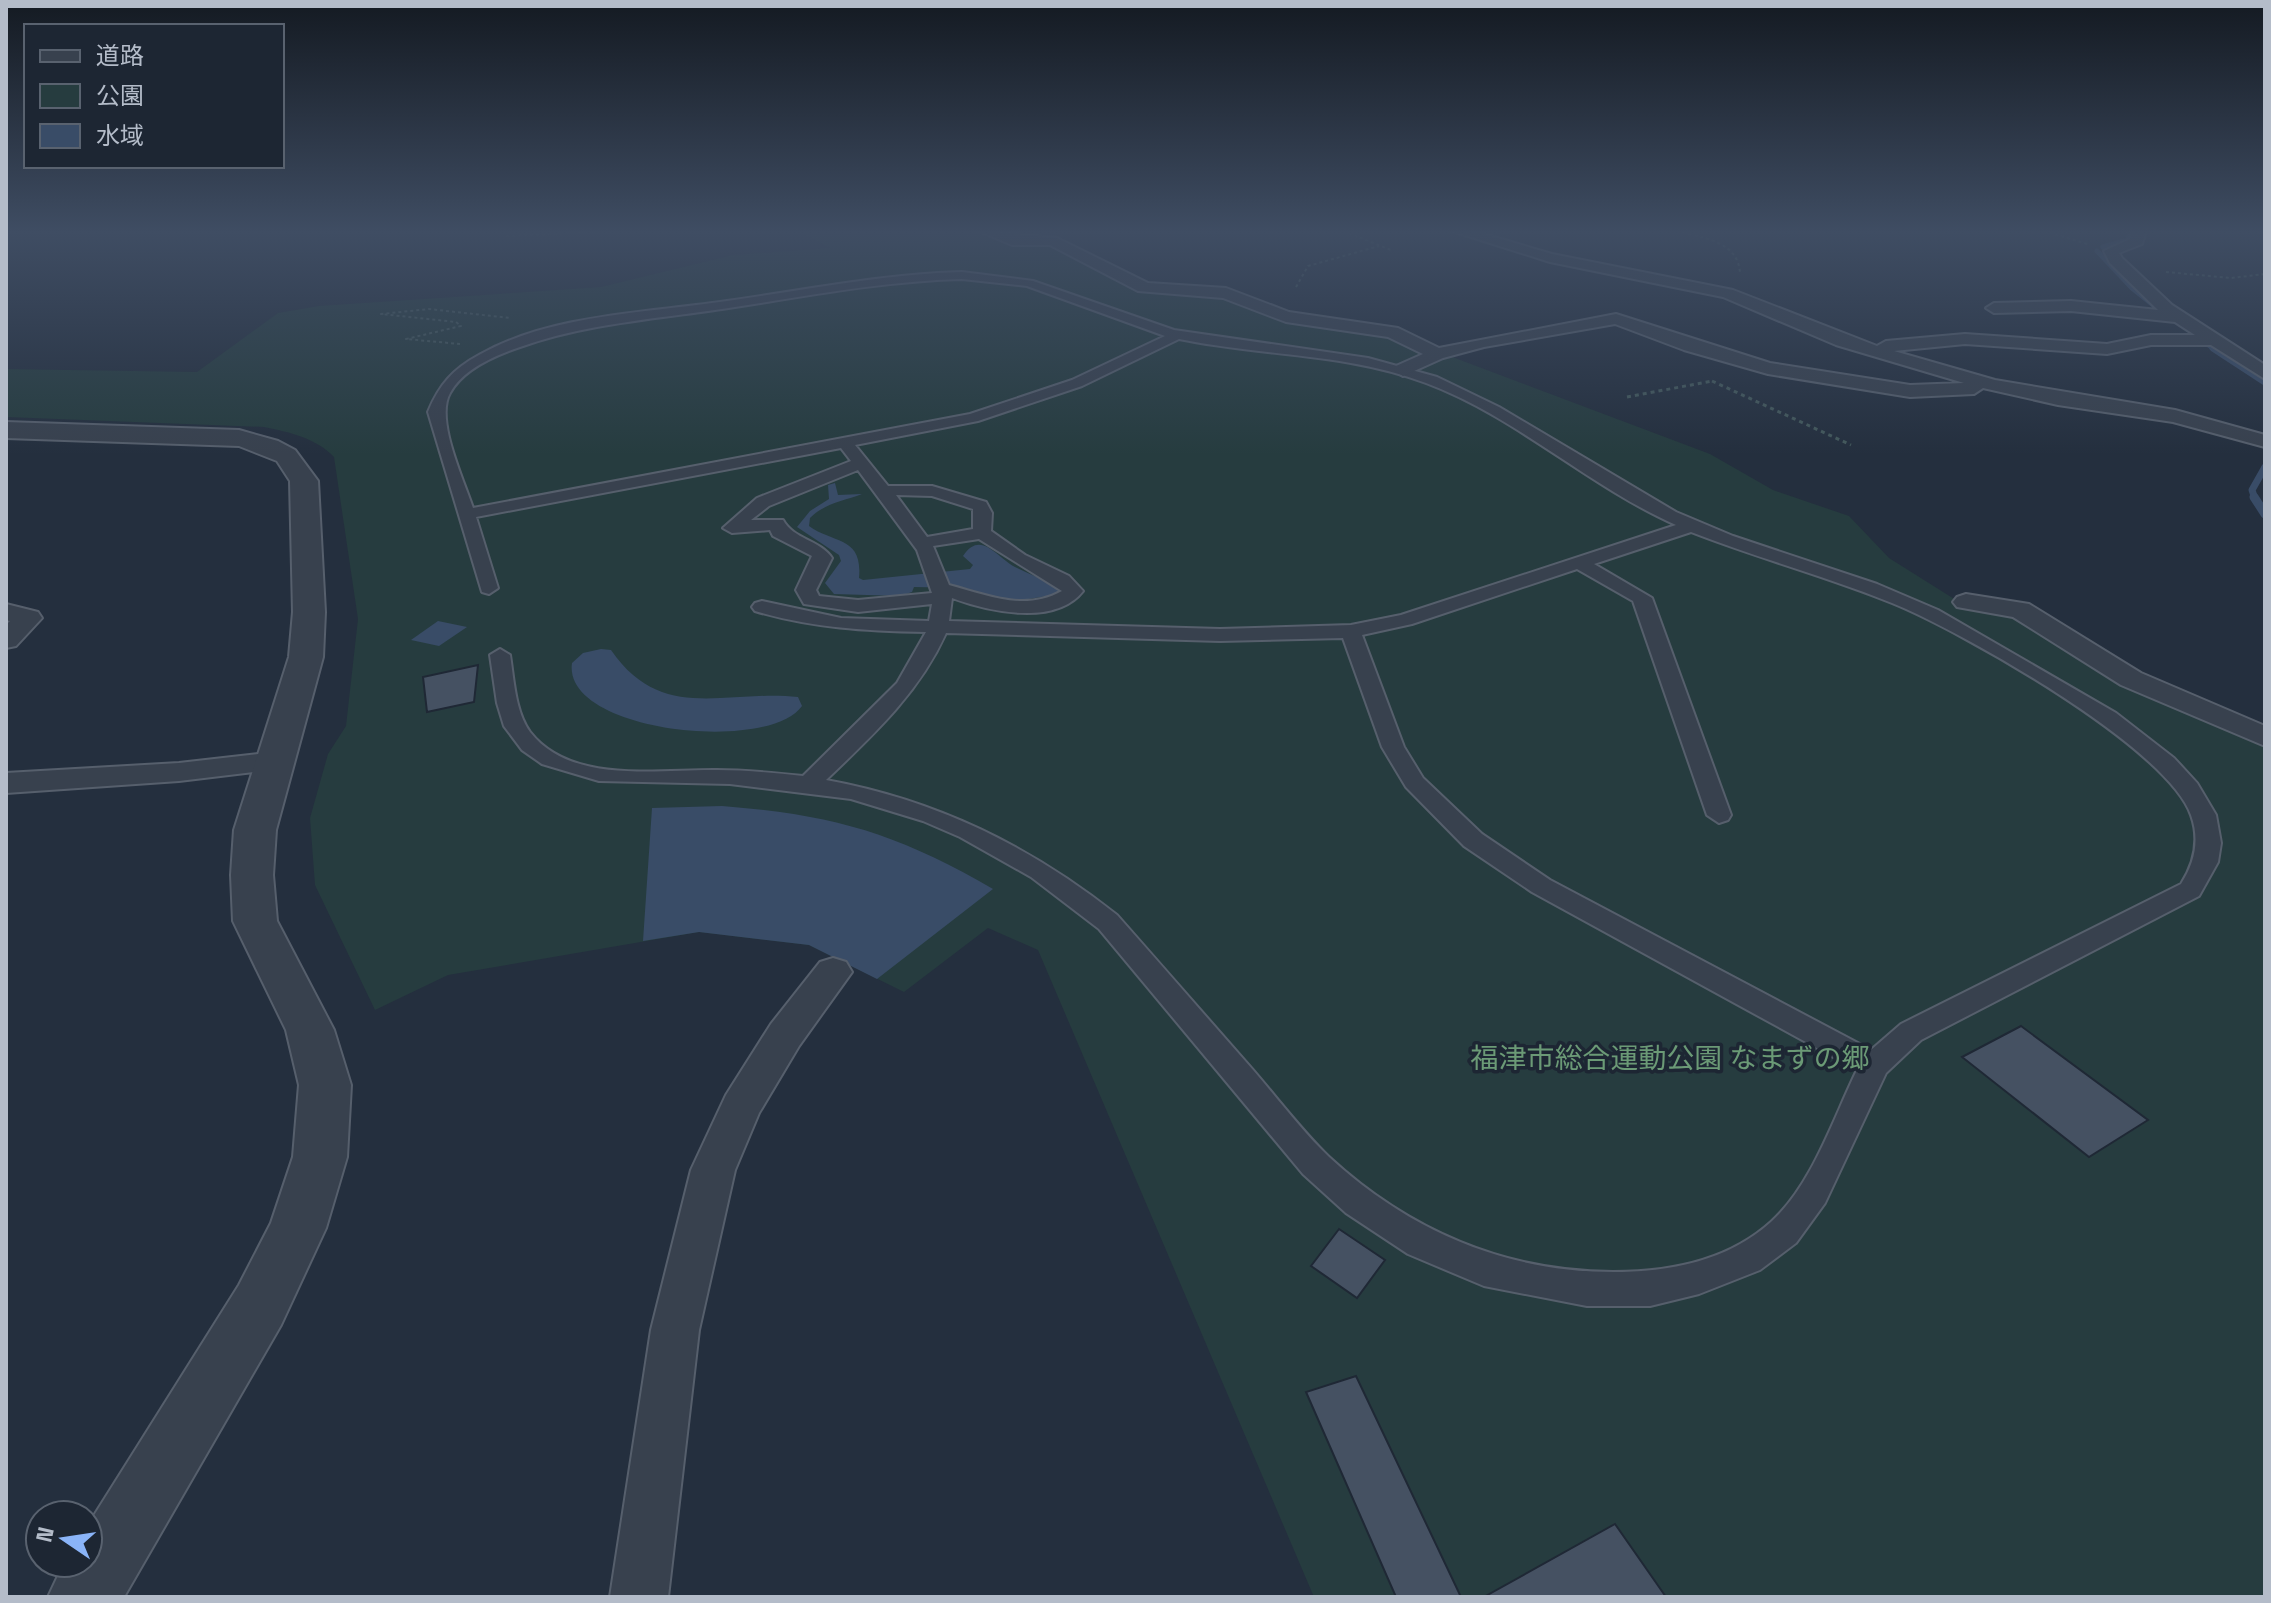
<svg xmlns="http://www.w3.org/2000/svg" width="2271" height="1603" viewBox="0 0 2271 1603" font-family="'Space Grotesk','Noto Sans JP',sans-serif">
<rect width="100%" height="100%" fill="#242f3e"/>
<path fill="#263c3f" d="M799 231H1018L1016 238H1053L1112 264 1148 286 1207 287 1227 291 1274 310 1387 327 1447 355 1710 454 1773 490 1849 516 1889 558 1967 607 2010 613 2265 745V1597H1314L1038 950 988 928 904 992 809 945 699 932 448 975 375 1010 315 885 310 818 328 754 346 726 358 619 334 457C316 438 289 432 264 427L6 417V369L197 372 278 313 319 306 601 287 733 255 830 248Z"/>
<g fill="#394c67">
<path d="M835 483 838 495 862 494C844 501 825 503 810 518L809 526C834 544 863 536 859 578L863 580 970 569 973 565 963 556C981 529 997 558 1015 567 1031 575 1047 580 1062 590L1060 594 1010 602 965 588 914 587 912 592 900 596 834 594 825 583 841 561 839 555 797 527 810 511 829 499 828 485Z"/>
<path d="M438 621 467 627 439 646 411 640Z"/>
<path d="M601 649 611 650C662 724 726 689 798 697L802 706C768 754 562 732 572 663L583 653Z"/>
<path d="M722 806C834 815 896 833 993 889L877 979 809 945 699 932 643 941 652 808Z"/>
</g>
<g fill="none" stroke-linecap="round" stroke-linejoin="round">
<g stroke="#394c67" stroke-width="5">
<path d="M2103 247 2128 240 2130 231"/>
<path d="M2097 251 2132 288 2162 312"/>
<path d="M2204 342 2216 350"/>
</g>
<g stroke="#394c67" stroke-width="7">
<path d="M2213 348 2265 382"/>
<path d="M2255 499 2252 490 2265 467"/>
</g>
<path stroke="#394c67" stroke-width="9" d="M2254 497 2265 514"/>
</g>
<g fill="#455162" stroke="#1f2835" stroke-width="2">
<path d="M478 665 474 702 427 712 423 677Z"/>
<path d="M2021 1026 2148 1120 2089 1157 1962 1057Z"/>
<path d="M1339 1229 1385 1260 1357 1298 1311 1266Z"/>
<path d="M1356 1376 1461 1597H1396L1306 1392Z"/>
<path d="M1615 1524 1666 1597H1484Z"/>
</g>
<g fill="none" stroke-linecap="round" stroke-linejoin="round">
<defs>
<path id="pedestrian" d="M962 272 1033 281 1174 330 1368 358 1437 377 1499 407 1676 512 1733 536 1877 584 1938 610 2116 713 2174 758 2197 783 2216 815 2221 843 2218 862 2199 896 1921 1040 1886 1073 1825 1203 1796 1243 1760 1270 1699 1294 1650 1306H1587L1484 1286 1408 1254 1346 1213 1303 1174 1099 929 1031 877 960 837 923 821 851 799 730 784 599 781 542 764 522 750 504 726 497 703 490 655 500 649 510 655C514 680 515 711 530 732 571 785 660 769 717 770 745 770 774 773 803 776L897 683 926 632C867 631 812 628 755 611L752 607 755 603 762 601 841 618 929 621 932 604 858 612 804 604 796 590 812 556 773 536 770 530 732 533 723 528 757 498 851 461 841 448 476 517 498 588 489 594 482 592 428 412C439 385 453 369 479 355 551 314 647 313 727 301 805 290 884 274 962 272ZM962 279 1027 286 1165 336 1072 380 970 414 473 508C463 478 435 419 450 393 463 369 496 355 520 347 584 324 655 319 722 309 802 297 882 281 962 279ZM1179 339C1261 356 1348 353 1426 383 1517 417 1588 486 1676 525L1401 615 1351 625 1220 629 949 621 952 598C987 611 1055 627 1083 591L1069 576 1025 555 991 531 992 513 986 502 932 486H888L855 445 978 421 1082 386ZM858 470 917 550 932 593 858 600 819 596 816 590 832 558C820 540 793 539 783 520H751L769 506ZM896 495 932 496 973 509V529L927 537ZM1691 532C1757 558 1826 576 1892 603 1961 631 2167 747 2191 815 2200 840 2195 862 2181 884L1901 1024 1871 1050 1550 880 1482 834 1423 778 1404 747 1362 635 1412 624 1577 569 1633 601 1707 815 1719 823 1728 820 1731 815 1652 598 1594 564ZM979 539 1062 591C1024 612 987 595 949 585L933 546ZM946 633 1220 641 1343 638 1382 747 1406 787 1464 846 1532 892 1857 1070C1833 1119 1812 1185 1771 1222 1728 1261 1669 1272 1613 1272 1505 1272 1408 1230 1329 1157 1302 1131 1278 1099 1253 1070 1208 1019 1163 967 1117 915 1030 846 936 800 826 780 873 735 919 693 946 633Z"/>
<g id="minor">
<path d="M979 231 1057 238 1148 283 1226 288 1289 312 1398 328 1439 348 1616 314 1770 363 1910 385 1964 383 1836 345 1723 297 1550 262 1452 231H1474L1552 254 1733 290 1877 346 1886 341 1965 334 2107 344 2151 335H2195L2175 322 2071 311 1994 313 1986 308 1994 303 2071 301 2158 310 2110 263 2104 251 2130 239 2132 231H2146L2142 244 2119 253 2122 258 2172 305 2265 365V379L2211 345H2151L2107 354 1965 344 1894 351 1995 380 2175 410 2265 435V447L2173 422 2058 405 1983 388 1974 394 1910 397 1768 374 1684 350 1615 324 1484 347 1443 358 1403 376 1394 370 1396 366 1423 354 1388 337 1286 322 1223 298 1138 291 1050 245H1012Z"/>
<path d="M1966 594 2029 604 2141 673 2265 726V746L2121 685 2013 617 1957 607 1953 602 1957 597Z"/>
<path d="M6 604 38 612 42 618 16 646 6 648V625L10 621 6 620Z"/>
<path d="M275 752 286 754 290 761 286 768 179 781 6 793V773L179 763Z"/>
<path d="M833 958 846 962 852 972 799 1046 759 1113 735 1170 699 1330 668 1597H610L651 1330 691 1170 726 1095 771 1024 820 962Z"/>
</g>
<path id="tertiary" d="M6 422 239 430 278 441 295 450 318 481 325 612 323 657 276 830 273 875 277 921 334 1030 351 1085 347 1157 326 1228 281 1325 124 1597H48L64 1563H88V1525L239 1285 271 1223 293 1157 299 1085 286 1030 233 921 231 875 234 830 289 657 293 612 290 481 277 461 239 446 6 438Z"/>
</defs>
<use href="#pedestrian" stroke="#565f6c" stroke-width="4"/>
<use href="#minor" stroke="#565f6c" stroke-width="4"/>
<use href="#tertiary" stroke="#565f6c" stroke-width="4"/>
<g stroke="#44595c" stroke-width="2" stroke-dasharray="3 3" stroke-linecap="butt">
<path d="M1343 231 1391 250"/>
<path d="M1677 231C1703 238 1739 241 1740 274"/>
<path d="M2044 231 2087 244"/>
<path d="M506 236 610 231"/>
<path d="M2166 272 2231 278 2265 274"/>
<path d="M1296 287 1308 266 1379 246"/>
<path d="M460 344 406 339 461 326 456 322 381 314 429 309 510 318"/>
</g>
<g stroke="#44595c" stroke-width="3" stroke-dasharray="4 4" stroke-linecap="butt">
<path d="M1712 381 1851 445"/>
<path d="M1627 397 1712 381"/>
</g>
<use href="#pedestrian" fill="#38414e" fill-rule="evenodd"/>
<use href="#minor" fill="#38414e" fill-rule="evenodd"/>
<use href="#tertiary" fill="#38414e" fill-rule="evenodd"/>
</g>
<linearGradient id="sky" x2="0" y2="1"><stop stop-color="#141a22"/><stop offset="0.51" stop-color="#3f4d63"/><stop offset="1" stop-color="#3f4d63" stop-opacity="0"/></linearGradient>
<rect width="2271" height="455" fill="url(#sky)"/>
<g text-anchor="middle" stroke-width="7" stroke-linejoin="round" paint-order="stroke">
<g font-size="28" fill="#6b9a76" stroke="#1d2633">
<text x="1670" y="1068">福津市総合運動公園 なまずの郷</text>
</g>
</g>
<rect width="2271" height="1603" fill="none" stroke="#b4bcc9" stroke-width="16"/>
<rect x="24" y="24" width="260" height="144" fill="#1d2633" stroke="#59626f" stroke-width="2"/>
<rect x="40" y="50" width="40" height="12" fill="#38414e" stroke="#59626f" stroke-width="2"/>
<text x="96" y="64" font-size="24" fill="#b4bcc9">道路</text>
<rect x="40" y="84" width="40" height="24" fill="#263c3f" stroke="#59626f" stroke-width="2"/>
<text x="96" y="104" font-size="24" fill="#b4bcc9">公園</text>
<rect x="40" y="124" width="40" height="24" fill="#394c67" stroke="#59626f" stroke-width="2"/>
<text x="96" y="144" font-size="24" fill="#b4bcc9">水域</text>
<g transform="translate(64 1539) rotate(283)"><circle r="38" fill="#1d2633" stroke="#59626f" stroke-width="2"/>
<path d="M0-6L14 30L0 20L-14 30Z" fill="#8ab4f8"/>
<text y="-12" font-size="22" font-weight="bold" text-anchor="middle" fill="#b4bcc9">N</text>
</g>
</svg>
